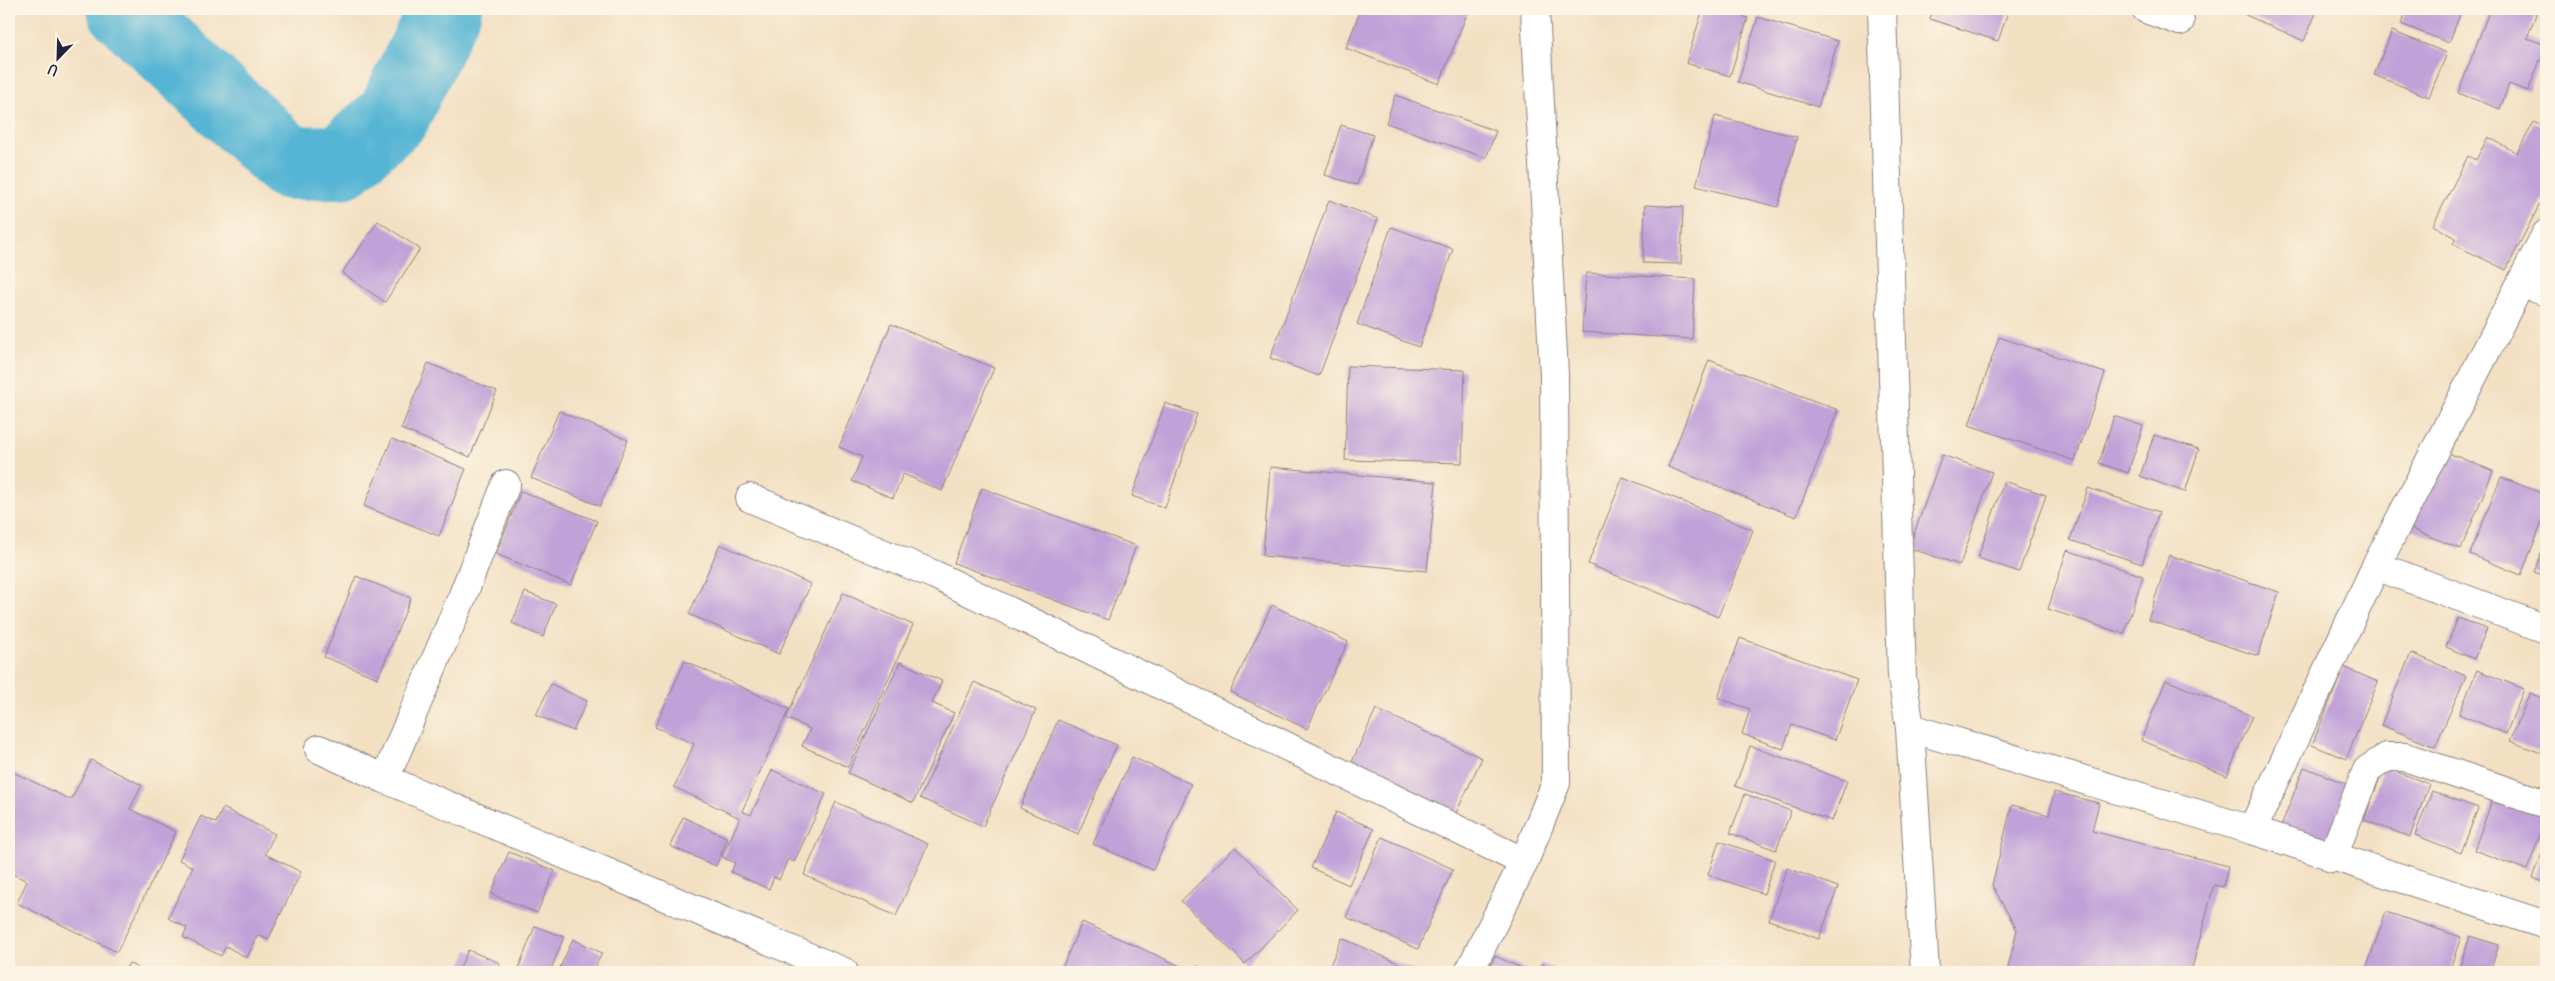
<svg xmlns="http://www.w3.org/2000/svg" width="2555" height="981" viewBox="0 0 2555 981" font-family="Delius,sans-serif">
<rect width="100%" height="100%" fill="#fcf5e5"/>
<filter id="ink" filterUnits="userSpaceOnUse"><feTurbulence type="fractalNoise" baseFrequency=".02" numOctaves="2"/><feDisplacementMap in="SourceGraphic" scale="10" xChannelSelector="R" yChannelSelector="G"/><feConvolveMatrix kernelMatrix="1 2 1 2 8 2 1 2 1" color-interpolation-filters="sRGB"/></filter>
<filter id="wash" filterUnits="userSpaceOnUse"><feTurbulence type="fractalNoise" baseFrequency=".0096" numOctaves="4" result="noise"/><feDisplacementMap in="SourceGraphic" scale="20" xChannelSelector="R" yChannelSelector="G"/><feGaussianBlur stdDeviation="1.12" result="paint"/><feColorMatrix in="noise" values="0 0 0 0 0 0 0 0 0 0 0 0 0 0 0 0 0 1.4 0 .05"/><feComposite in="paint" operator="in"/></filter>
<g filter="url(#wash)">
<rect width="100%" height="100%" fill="#f3e0c3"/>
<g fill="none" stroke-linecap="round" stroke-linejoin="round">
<path stroke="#56b5d4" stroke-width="74" d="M124 9 289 163 341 162 393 116 445 9"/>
</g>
<g id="blocks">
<g fill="#c1a1d8">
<path d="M341 9H356L354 14Z"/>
<path d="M1361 9H1469L1439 84 1346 48Z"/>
<path d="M1703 9H1719L1748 18 1730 76 1686 63Z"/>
<path d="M1933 9H2009L1998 41 1930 19Z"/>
<path d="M2240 9H2318L2304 41 2239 12Z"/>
<path d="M2407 9H2462L2449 43 2401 24Z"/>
<path d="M2490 9H2538L2527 38 2546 45 2528 91 2509 84 2500 109 2458 93Z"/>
<path d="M1758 17 1838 41 1818 107 1738 82Z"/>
<path d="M2392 31 2447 53 2429 97 2374 75Z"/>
<path d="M1395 95 1496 131 1486 158 1386 123Z"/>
<path d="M1715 116 1797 137 1778 207 1696 186Z"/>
<path d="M2534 122 2546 128V192L2506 270 2453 244 2456 238 2433 225 2468 156 2476 160 2488 137 2517 153Z"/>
<path d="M1341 125 1373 135 1357 185 1325 175Z"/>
<path d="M1329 200 1378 219 1319 376 1270 358Z"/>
<path d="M1645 205 1683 207 1681 264 1643 263Z"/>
<path d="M378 221 420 249 385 302 342 273Z"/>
<path d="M1391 227 1453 249 1419 347 1357 324Z"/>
<path d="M1586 273 1695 279 1692 339 1582 332Z"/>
<path d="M891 324 994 368 942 491 903 474 893 498 852 481 862 457 839 447Z"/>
<path d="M1999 337 2105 373 2075 461 1969 425Z"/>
<path d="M1709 360 1838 410 1796 517 1668 467Z"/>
<path d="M428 363 497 391 470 457 401 429Z"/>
<path d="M1348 366 1465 370 1462 463 1345 460Z"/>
<path d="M1165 403 1197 414 1165 508 1132 496Z"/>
<path d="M559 411 628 440 600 506 531 478Z"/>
<path d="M2114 416 2143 426 2128 473 2099 463Z"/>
<path d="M2154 435 2199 449 2185 492 2140 476Z"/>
<path d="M392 439 466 469 439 536 364 506Z"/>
<path d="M2441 450 2493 471 2461 549 2409 528Z"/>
<path d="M1942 455 1992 472 1960 565 1909 548Z"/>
<path d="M1270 467 1436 482 1427 571 1263 556Z"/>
<path d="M1623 477 1753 530 1718 617 1588 564Z"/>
<path d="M2501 477 2546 495V513L2521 575 2470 554Z"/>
<path d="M2004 481 2046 495 2019 572 1978 558Z"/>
<path d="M982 488 1136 546 1108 620 954 563Z"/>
<path d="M2088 488 2159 512 2142 564 2070 540Z"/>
<path d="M521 491 597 521 571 585 496 554Z"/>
<path d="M2546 542V576L2534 572Z"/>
<path d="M720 544 811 584 779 654 689 614Z"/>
<path d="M2067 550 2143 576 2124 634 2048 609Z"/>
<path d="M2169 555 2279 592 2258 656 2148 620Z"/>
<path d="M356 576 411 598 378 678 324 657Z"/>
<path d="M525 592 556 604 543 637 512 623Z"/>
<path d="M843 593 913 625 848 767 802 746 810 729 786 718Z"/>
<path d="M1272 605 1348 642 1307 729 1230 692Z"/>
<path d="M2458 618 2487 629 2474 659 2446 647Z"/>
<path d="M1740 638 1857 680 1835 740 1792 725 1783 749 1742 734 1750 709 1718 698Z"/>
<path d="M2411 653 2466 676 2435 747 2381 725Z"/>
<path d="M685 661 789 709 742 811 751 815 772 770 826 794 794 862 788 859 779 880 774 877 769 889 731 872 735 863 722 857 740 818 674 787 694 744 655 727Z"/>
<path d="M900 662 942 681 932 703 954 713 913 803 848 773Z"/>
<path d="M2344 667 2378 682 2346 759 2312 745Z"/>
<path d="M2477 670 2524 689 2506 734 2459 714Z"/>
<path d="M2166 680 2252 716 2227 776 2141 740Z"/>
<path d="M974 682 1036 710 983 826 920 798Z"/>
<path d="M551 684 587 701 573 731 536 715Z"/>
<path d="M2530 693 2546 700V755L2510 741Z"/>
<path d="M1376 709 1482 758 1456 813 1351 764Z"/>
<path d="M1058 720 1117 745 1078 834 1020 808Z"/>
<path d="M1750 746 1847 781 1832 821 1735 786Z"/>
<path d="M1132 757 1191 784 1153 870 1093 844Z"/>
<path d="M91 760 142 785 130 809 176 832 117 952 17 903 27 881 9 872V770L71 800Z"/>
<path d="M2304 767 2349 785 2326 843 2281 826Z"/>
<path d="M2384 767 2429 784 2410 837 2364 820Z"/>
<path d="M2496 790 2546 808V819L2527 870 2474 850Z"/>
<path d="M2432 791 2478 808 2461 853 2415 835Z"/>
<path d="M2054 792 2099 803 2092 831 2228 866 2223 887 2214 885 2191 972H2007L2017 930 1992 885 2012 805 2049 815Z"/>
<path d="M1745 794 1791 811 1776 850 1730 833Z"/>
<path d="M836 802 928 844 896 916 804 875Z"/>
<path d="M223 808 275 834 265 854 301 872 268 940 258 935 247 958 226 946 221 956 183 937 187 928 168 918 193 867 179 860 201 816 216 823Z"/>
<path d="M1336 812 1374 829 1349 885 1311 868Z"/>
<path d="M683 817 728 838 716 866 670 846Z"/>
<path d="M1382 837 1453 869 1418 949 1346 917Z"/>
<path d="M1719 841 1775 860 1764 894 1708 875Z"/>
<path d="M2546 842V883L2533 878Z"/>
<path d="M1235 847 1298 910 1245 964 1181 901Z"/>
<path d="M509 852 555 871 537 913 491 894Z"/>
<path d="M1787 868 1838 887 1819 939 1769 920Z"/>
<path d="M2386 912 2461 937 2449 972H2365Z"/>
<path d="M1082 922 1183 967 1180 972H1060Z"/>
<path d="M535 926 564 937 550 972H517Z"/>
<path d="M2470 936 2499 945 2490 972H2458Z"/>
<path d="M1342 938 1418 972H1327Z"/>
<path d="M573 939 602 953 595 968 605 972H558Z"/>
<path d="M468 950 500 963 496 972H458Z"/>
<path d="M1495 956 1530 972H1487Z"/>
<path d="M129 963 144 972H124Z"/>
<path d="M1541 963 1561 972H1537Z"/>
<path d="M1197 966 1211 972H1195Z"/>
<path d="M2500 968 2514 972H2498Z"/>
</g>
</g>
</g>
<g filter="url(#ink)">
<use href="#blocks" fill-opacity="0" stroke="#8a817f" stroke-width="1"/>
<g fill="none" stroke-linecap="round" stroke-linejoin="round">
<defs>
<g id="minor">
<path d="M1882 9 1902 677 1910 728 1925 972"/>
<path d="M2146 9 2180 21"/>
<path d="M2521 283 2546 292"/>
<path d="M750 498 935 575 1524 862"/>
<path d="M2376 566 2546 629"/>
<path d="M1910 728 2252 830 2546 925"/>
<path d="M319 749 385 779 844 972"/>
<path d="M385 779 463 595 506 484"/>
<path d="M2252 830 2376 566 2546 234"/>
<path d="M2332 858 2367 770 2387 757H2405L2546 804"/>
<path d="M1469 972 1524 862 1556 783 1554 375 1535 9"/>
</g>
</defs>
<use href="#minor" stroke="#8a817f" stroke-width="30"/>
<use href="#minor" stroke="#fff" stroke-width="28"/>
</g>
</g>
<rect width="2555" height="981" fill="none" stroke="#fcf5e5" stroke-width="30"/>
<g transform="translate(58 58) rotate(203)" stroke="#fcf5e5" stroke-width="4" paint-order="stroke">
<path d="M0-4L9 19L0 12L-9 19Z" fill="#22223b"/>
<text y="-8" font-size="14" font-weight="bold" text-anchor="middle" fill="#22223b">U</text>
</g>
</svg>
